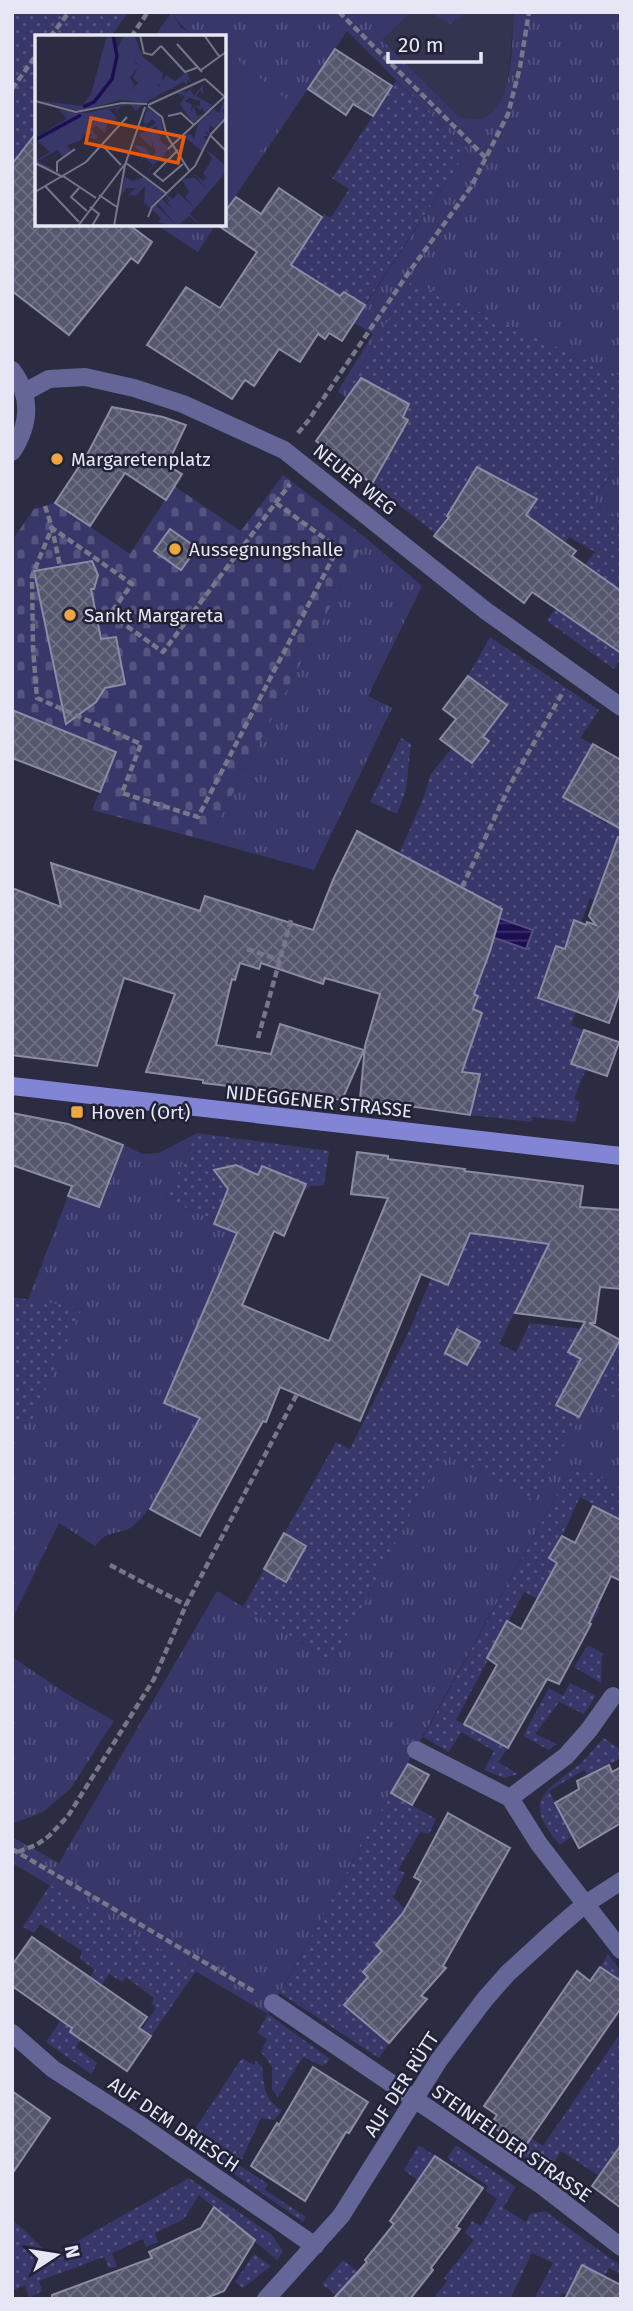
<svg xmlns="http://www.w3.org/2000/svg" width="633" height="2311" viewBox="0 0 633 2311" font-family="'Fira Sans',sans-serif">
<defs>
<pattern id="grass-tufts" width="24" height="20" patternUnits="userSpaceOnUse" patternTransform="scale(1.75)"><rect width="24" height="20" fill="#37376a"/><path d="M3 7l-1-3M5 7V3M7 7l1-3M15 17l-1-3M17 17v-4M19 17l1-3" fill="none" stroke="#545480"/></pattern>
<pattern id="cemetery-stones" width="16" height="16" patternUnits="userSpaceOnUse" patternTransform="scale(1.75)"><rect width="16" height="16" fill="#37376a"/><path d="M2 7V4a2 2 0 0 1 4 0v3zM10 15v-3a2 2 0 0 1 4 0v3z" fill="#545480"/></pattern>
<pattern id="garden-dots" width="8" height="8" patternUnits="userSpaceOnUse" patternTransform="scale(1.75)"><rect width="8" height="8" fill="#37376a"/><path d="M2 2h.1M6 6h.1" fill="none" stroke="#545480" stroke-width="1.8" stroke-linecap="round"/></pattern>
<pattern id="water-rules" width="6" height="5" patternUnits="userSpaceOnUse" patternTransform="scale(1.75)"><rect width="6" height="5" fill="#1b0f52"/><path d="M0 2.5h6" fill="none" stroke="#3c326c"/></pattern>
<pattern id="building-cross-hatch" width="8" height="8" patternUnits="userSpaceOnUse" patternTransform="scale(1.75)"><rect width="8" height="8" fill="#55576e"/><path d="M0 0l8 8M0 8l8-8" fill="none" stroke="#6d6f83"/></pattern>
</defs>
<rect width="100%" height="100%" fill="#2b2c41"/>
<path fill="#333550" d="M411 12H428L451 24 467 12H514L507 89 498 108 486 116 471 121 459 117 382 40Z"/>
<g fill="url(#grass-tufts)">
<path d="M172 12H411L382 40 459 117C516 135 511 47 514 12H621V376L411 281 348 390 351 392 347 398 338 391 373 334 354 323 467 151 347 31 224 213V163L235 172 239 62 224 49V37C197 37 187 37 172 12Z"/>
<path d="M428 12H467L451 24Z"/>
<path d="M155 224H216L198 252Z"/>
<path d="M621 459V520L593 501Z"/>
<path d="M366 538 422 586 368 696 392 708 314 870 208 841Z"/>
<path d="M197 1133 166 1199 216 1221 215 1224 237 1233 164 1403 199 1418C187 1446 155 1509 133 1526 120 1536 110 1527 95 1546L59 1523 12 1619V1418L31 1421 82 1308 28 1300 68 1196 99 1207 123 1145 143 1154 159 1153Z"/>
<path d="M596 1388 621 1401V1488L574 1464 268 2014 12 1863V1837L59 1863 217 1591 333 1662 443 1452 534 1500Z"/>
<path d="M12 1657 67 1694 114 1721 71 1788 43 1812 12 1824Z"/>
</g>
<path fill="url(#cemetery-stones)" d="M283 475 366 538 208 841 92 810 116 752 12 710 15 536 34 509 55 503 130 554 174 486 241 531Z"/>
<g fill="#37376a">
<path d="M172 12 181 28 200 37H154Z"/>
<path d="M224 49 292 104 248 170 241 173 235 172 224 163Z"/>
</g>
<g fill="url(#garden-dots)">
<path d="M12 12H129L110 37H37V132L12 164Z"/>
<path d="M396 81 467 151 365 305 344 292 340 296 305 274 291 296 290 244 300 251 324 214 331 218 349 189 332 178Z"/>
<path d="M411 281 621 376V459L593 500 621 520V591L584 565 595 552 569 537 565 543 527 515 494 562 536 499 477 467 436 534 372 484 408 420 404 414 348 390Z"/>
<path d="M556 608 621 653V658L614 669 547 621Z"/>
<path d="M490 637 599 710 580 738 593 744 563 797 607 824 621 800V848L614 846 609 859 621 864 618 908 590 898 581 923 574 921 569 935 600 946 595 960 556 946 538 998 576 1012 571 1025 584 1030 571 1063 586 1069 574 1099 580 1102 575 1122 533 1117 531 1122 470 1115 477 1085 459 1082 464 1055 482 1013 473 1009 478 996 474 994 472 936 489 902 432 871 398 856 422 802 431 774 452 748 472 763 489 742 483 737 506 706 468 676Z"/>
<path d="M401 738 411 744 406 790 397 814 370 802Z"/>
<path d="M197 1133 329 1151 324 1185 311 1186 302 1193 306 1184 262 1166 258 1175 238 1166 222 1179 229 1188 216 1221 166 1199Z"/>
<path d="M457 1215 495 1236 559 1246 551 1281 532 1278 499 1344 516 1352 530 1323 581 1329 603 1345 609 1334 621 1340V1401L596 1389 534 1500 443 1452 333 1662 243 1607 336 1442 350 1449 411 1327Z"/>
<path d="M13 1297 82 1308 31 1422 12 1418Z"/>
<path d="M574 1464 621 1488V1520L580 1497 562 1536 549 1558 591 1581 581 1598 600 1608 591 1624 524 1592 456 1720 508 1748 498 1762 518 1774 504 1778 484 1770 494 1751 461 1732 449 1752 423 1737Z"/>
<path d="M588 1645 604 1654 602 1657 601 1683 574 1667Z"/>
<path d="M570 1683 596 1696 584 1714 559 1702 535 1734 557 1744 549 1750 523 1736 549 1688 563 1696Z"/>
<path d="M604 1738 621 1750V1758L588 1776 584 1770 549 1791 572 1836 560 1845C521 1799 544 1793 581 1763 589 1755 596 1746 604 1738Z"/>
<path d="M391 1793 436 1819 429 1834 420 1832 398 1870 405 1873 393 1897 425 1928 390 1929 376 1945 382 1951 363 1972 368 1977 344 2005 389 2043 379 2058 280 1993Z"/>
<path d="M50 1885 196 1971 151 2036 141 2030 156 2008 151 2003 154 1998 126 1977 122 1982 109 1974 70 2031 81 2039 76 2047 97 2063 91 2074 46 2042 95 1970 80 1959 82 1951 40 1924 34 1933 23 1927Z"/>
<path d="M608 1954 621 1972V1981L600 1967Z"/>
<path d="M268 2014 330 2059 323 2066 303 2057 278 2097 272 2090V2066L261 2052 267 2039 257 2033Z"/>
<path d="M621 2032V2152L613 2157 599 2176 561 2151 548 2173 520 2153 531 2138 543 2146Z"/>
<path d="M242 2058 254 2065 256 2061 262 2067C264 2086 264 2100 282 2110L274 2120 261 2118 239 2165 268 2184 265 2190 306 2217 303 2222 187 2141Z"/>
<path d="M419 2145 435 2156 417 2180 404 2170Z"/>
<path d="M456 2145 516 2187 503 2208 526 2222 530 2214 545 2211 621 2266V2274L609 2268 604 2277 582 2265 567 2295 562 2293 559 2299H534L553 2263 532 2253 510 2299H433L447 2281 444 2278 474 2240 465 2233 472 2221 481 2226 497 2199 486 2191 488 2186 447 2158Z"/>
<path d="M189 2178 272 2235 283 2251 277 2260 199 2195 184 2219 155 2233 158 2242 146 2247 143 2239 112 2253 117 2267 109 2268 104 2257 39 2281 42 2291 29 2298 25 2285 12 2291V2219L51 2256Z"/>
<path d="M254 2254 271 2266 243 2288 235 2282Z"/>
<path d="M343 2260 358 2272 336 2295 322 2284Z"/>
</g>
<path fill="url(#water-rules)" stroke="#585083" stroke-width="2" d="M496 917 533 930 526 949 489 936Z"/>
<g fill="url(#building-cross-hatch)" stroke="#8a8ca5" stroke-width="2">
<path d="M335 49 392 86 373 116 353 104 346 115 308 89Z"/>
<path d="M37 132V224H128L152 242 138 263 131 258 69 335 12 291V164Z"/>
<path d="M279 188 322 217 291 265 340 296 344 292 365 305 342 341 329 333 325 339 318 334 300 362 279 349 254 386 245 380 232 399 147 345 186 287 220 308 257 252 216 224H224V213L236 197 261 214Z"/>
<path d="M361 378 409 404 403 417 408 420 372 484 316 441Z"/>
<path d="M112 407 163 417 186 425 167 465 182 474 166 500 125 473 90 526 55 503 88 453Z"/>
<path d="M477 467 537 499 526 515 576 551 572 556 621 591V653L532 592 524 603 434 536 449 517 447 516Z"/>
<path d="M170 529 197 548 181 570 154 551Z"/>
<path d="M92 561 98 575 94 589H91L101 639 116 637 125 684 105 688 96 702 66 724 34 571Z"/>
<path d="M468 676 507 705 483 737 489 741 472 763 440 739 456 719 443 709Z"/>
<path d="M12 710 116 752 100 792 12 758Z"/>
<path d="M593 744 621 760V829L563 797Z"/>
<path d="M357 831 502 909 490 951 474 994 478 996 473 1009 482 1013 462 1072 480 1074 470 1115 360 1099 365 1046 380 994 325 978 323 984 261 963 259 969 240 963 235 980 232 979 216 1045 271 1054 280 1024 364 1050 342 1100 220 1085 203 1083V1080L146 1072 175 994 124 978 97 1066 12 1055V888L61 907 51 863 200 911 205 896 313 930 333 880Z"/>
<path d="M618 837H621V989L609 1023 538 998 556 946 565 949 574 920 586 925 587 922 596 925 589 916Z"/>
<path d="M584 1030 619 1042 607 1076 571 1064Z"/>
<path d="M12 1113 68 1124 123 1145 99 1207 68 1196 72 1186 12 1165Z"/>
<path d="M357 1152 388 1156V1159L465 1169 464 1171 583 1186 580 1207 621 1210V1289L600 1287 595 1323H589L620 1340 579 1417 556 1405 581 1359 568 1352 585 1322 515 1313 549 1244 470 1233 448 1285 421 1274 360 1421 280 1387 266 1422 263 1421 200 1536 150 1509 200 1418 164 1403 237 1233 214 1224 228 1189 214 1170 236 1165 258 1175 262 1166 306 1184 284 1236 274 1231 242 1305 329 1341 388 1198 351 1194Z"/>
<path d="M457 1329 480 1342 467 1365 445 1353Z"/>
<path d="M593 1506 621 1520V1581L611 1576 589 1623 591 1624 559 1684 547 1679 508 1748 464 1724 497 1665 487 1658 507 1621 521 1629 557 1563 549 1558 562 1536 575 1543Z"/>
<path d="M284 1533 306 1546 286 1582 264 1569Z"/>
<path d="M408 1764 429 1775 412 1805 391 1793Z"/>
<path d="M609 1765 612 1772 621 1767V1823L579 1848 555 1803 579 1789 577 1781Z"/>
<path d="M448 1813 510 1848 443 1966 446 1968 421 1996 427 1999 389 2043 344 2005 368 1977 363 1972 382 1951 376 1945 403 1913 421 1881 414 1877Z"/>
<path d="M32 1937 147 2017 139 2028 151 2036 127 2071 70 2032 72 2028 12 1986V1965Z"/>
<path d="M600 1967 621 1981V2008L524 2148 490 2125 497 2115 484 2106 577 1971 590 1981Z"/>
<path d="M313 2067 368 2102 349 2133 346 2132 305 2201 251 2166 277 2123 279 2125Z"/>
<path d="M12 2091 50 2118 12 2174Z"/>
<path d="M621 2145V2208L592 2186Z"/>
<path d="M435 2156 483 2188 456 2227 460 2229 431 2268 433 2270 410 2299H333L367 2262 365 2260 394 2224 390 2221Z"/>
<path d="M214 2207 255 2240 224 2291 204 2299H52V2295L152 2258 149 2252 201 2228Z"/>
<path d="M582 2265 621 2285V2299H565Z"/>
</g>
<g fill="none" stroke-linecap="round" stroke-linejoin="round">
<g stroke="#767889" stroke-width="4.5" stroke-dasharray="7 3.5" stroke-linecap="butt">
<path d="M339 12 486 158"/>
<path d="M50 37 69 12"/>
<path d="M131 37 148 12"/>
<path d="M12 89 37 54"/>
<path d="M298 433 308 421 409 272 471 187 508 114 520 67 529 12"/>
<path d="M276 503 338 548 198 817 122 793 141 744 37 698 33 648 32 576 52 528 132 584 110 614 163 652 290 484"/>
<path d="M45 506 52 528 60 566"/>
<path d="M462 887 511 783 563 692"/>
<path d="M247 949 280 960"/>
<path d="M258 1038 291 920"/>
<path d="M110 1565 186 1605"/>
<path d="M12 1849 255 1992"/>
<path d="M18 1852 36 1845 49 1836 68 1816 154 1679 186 1605 297 1394"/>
</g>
<g stroke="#646698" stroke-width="18">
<path d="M12 370C32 397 30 424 12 452"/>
<path d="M25 392 49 379 85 377 134 388 183 404 284 450 486 611 621 707"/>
<path d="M416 1750 510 1798 539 1844 621 1950"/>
<path d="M510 1798 566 1756 589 1730 613 1696"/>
<path d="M273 2003 541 2185 621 2247"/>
<path d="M12 2033 53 2069 137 2123 315 2246"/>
<path d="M266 2299 341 2216 439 2060 485 1999 508 1973 555 1930 584 1905 621 1881"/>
</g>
<path stroke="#8285d4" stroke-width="18" d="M12 1086 621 1156"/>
</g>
<g fill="#f0a63f" stroke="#212236" stroke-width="2.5">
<circle cx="57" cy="459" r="7"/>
<circle cx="175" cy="549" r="7"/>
<circle cx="70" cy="615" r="7"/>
<rect x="70" y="1105" width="14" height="14" rx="3.5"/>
</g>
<g text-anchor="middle" stroke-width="5" stroke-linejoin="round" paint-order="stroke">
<g font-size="19" fill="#e5e7f4" stroke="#212236" text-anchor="start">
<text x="71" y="466">Margaretenplatz</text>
<text x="189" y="556">Aussegnungshalle</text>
<text x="84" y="622">Sankt Margareta</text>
<text x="91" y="1119">Hoven (Ort)</text>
</g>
<g font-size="19" fill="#e5e7f4" stroke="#212236">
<text transform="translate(355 479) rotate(39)" y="7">NEUER WEG</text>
<text transform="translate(319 1101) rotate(6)" y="7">NIDEGGENER STRASSE</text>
<text transform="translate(401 2084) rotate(-57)" y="7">AUF DER RÜTT</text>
<text transform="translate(174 2124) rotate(34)" y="7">AUF DEM DRIESCH</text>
<text transform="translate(512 2143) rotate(35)" y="7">STEINFELDER STRASSE</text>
</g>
</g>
<g transform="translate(35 35)">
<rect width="191" height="191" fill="#2b2c41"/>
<path d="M72 0H78L82 14 89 0 100 27 114 38 124 52 129 51 141 54H124L126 59 113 40 103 48 98 43 103 32 95 43 100 50 85 65 45 76 0 65 47 71 56 59ZM88 70H107L101 76 96 70 86 71 82 76 87 83 81 76 82 73 74 74 82 83 76 89 73 85 70 98 61 91 56 94 63 102 61 104 55 103 58 98 52 102 49 99 45 106 32 110 36 116 28 122 23 115 2 126 20 135 0 130V126L15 117 0 103 32 84 24 75 51 78ZM113 94 134 114 110 140 118 130 109 122 104 129 108 119 98 110 109 112 117 122 121 118ZM171 114 191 131V137L155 179 167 191 154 181 142 191 123 169 127 164 137 174 129 162 135 168 130 159 138 164 143 158 159 172 150 162 154 157 147 145 159 142 172 154 157 137 168 146 172 143 168 139 177 124Z" fill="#37376a"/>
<path d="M89 0H99L108 22 128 38 127 51 120 48 126 59 110 68 84 65 113 39 119 45 98 24ZM90 142 97 146 109 142 129 158 120 169 142 191 123 187 126 183 109 168 110 151 101 161 93 160 101 153H91L85 163Z" fill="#37376a"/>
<path d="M152 37 156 48 152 44V49L148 47 126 59 123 54 131 40 140 46ZM168 50V59L165 55 161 61 179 71 169 78 168 73 165 75 160 71H165V66L154 63 150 66 157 70 156 76 159 72 162 81 168 80 158 88 145 69 150 62 139 57 151 56 149 60 155 54 159 61ZM188 67H191V73L187 76 191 81 179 93 175 90 174 99 170 96 173 101H168L171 105 167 116 148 101 156 99 159 104 163 88 179 74 184 78ZM112 73 125 81 128 93 127 102 121 91 117 94 126 102 124 106 116 99 117 112 103 100 110 96 108 90 113 93 121 88 117 84 112 90 108 87Z" fill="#37376a"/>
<path fill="none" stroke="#1b0f52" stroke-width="3.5" d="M48 72 59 67 77 44 82 21 78 0M0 105 46 80"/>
<path fill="none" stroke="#757789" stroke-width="2" d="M105 0 109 18 117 20 126 11M169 0 184 21M142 9 167 37M126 11 150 37 164 32M166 35 191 17M170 44 191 63M0 66 41 77 87 68 112 69M113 70 170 44M113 71 127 82 132 101 155 137M133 81 146 78 159 90M175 100 191 116M67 110 86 130M133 114 189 62M143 115 119 139 128 146 148 129M0 128 28 142M91 128 131 158M22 137V127L40 114M28 141 61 163M10 151 44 187M44 153 36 162 52 176M0 157 51 127 92 82M64 160 82 172M55 172 64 179 57 191M113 182 117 172 160 131 176 99 191 83M43 191 90 129M79 191 90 130 110 72"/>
<path fill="#e8590c" fill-opacity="0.15" stroke="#e8590c" stroke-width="3.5" d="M56 83 149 102 143 128 51 108Z"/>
<rect width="191" height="191" fill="none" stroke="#e5e7f4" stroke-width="3.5"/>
</g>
<rect width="633" height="2311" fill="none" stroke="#e5e7f4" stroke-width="28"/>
<g transform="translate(56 2255) rotate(78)" stroke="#212236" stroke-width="5" paint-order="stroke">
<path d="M0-5L12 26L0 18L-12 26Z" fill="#e5e7f4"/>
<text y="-10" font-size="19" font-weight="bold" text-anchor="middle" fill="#e5e7f4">N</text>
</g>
<path d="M388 52v10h93v-10" fill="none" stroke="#e5e7f4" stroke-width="3.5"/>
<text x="398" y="52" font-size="21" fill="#e5e7f4" stroke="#212236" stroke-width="5" paint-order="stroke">20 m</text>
</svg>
